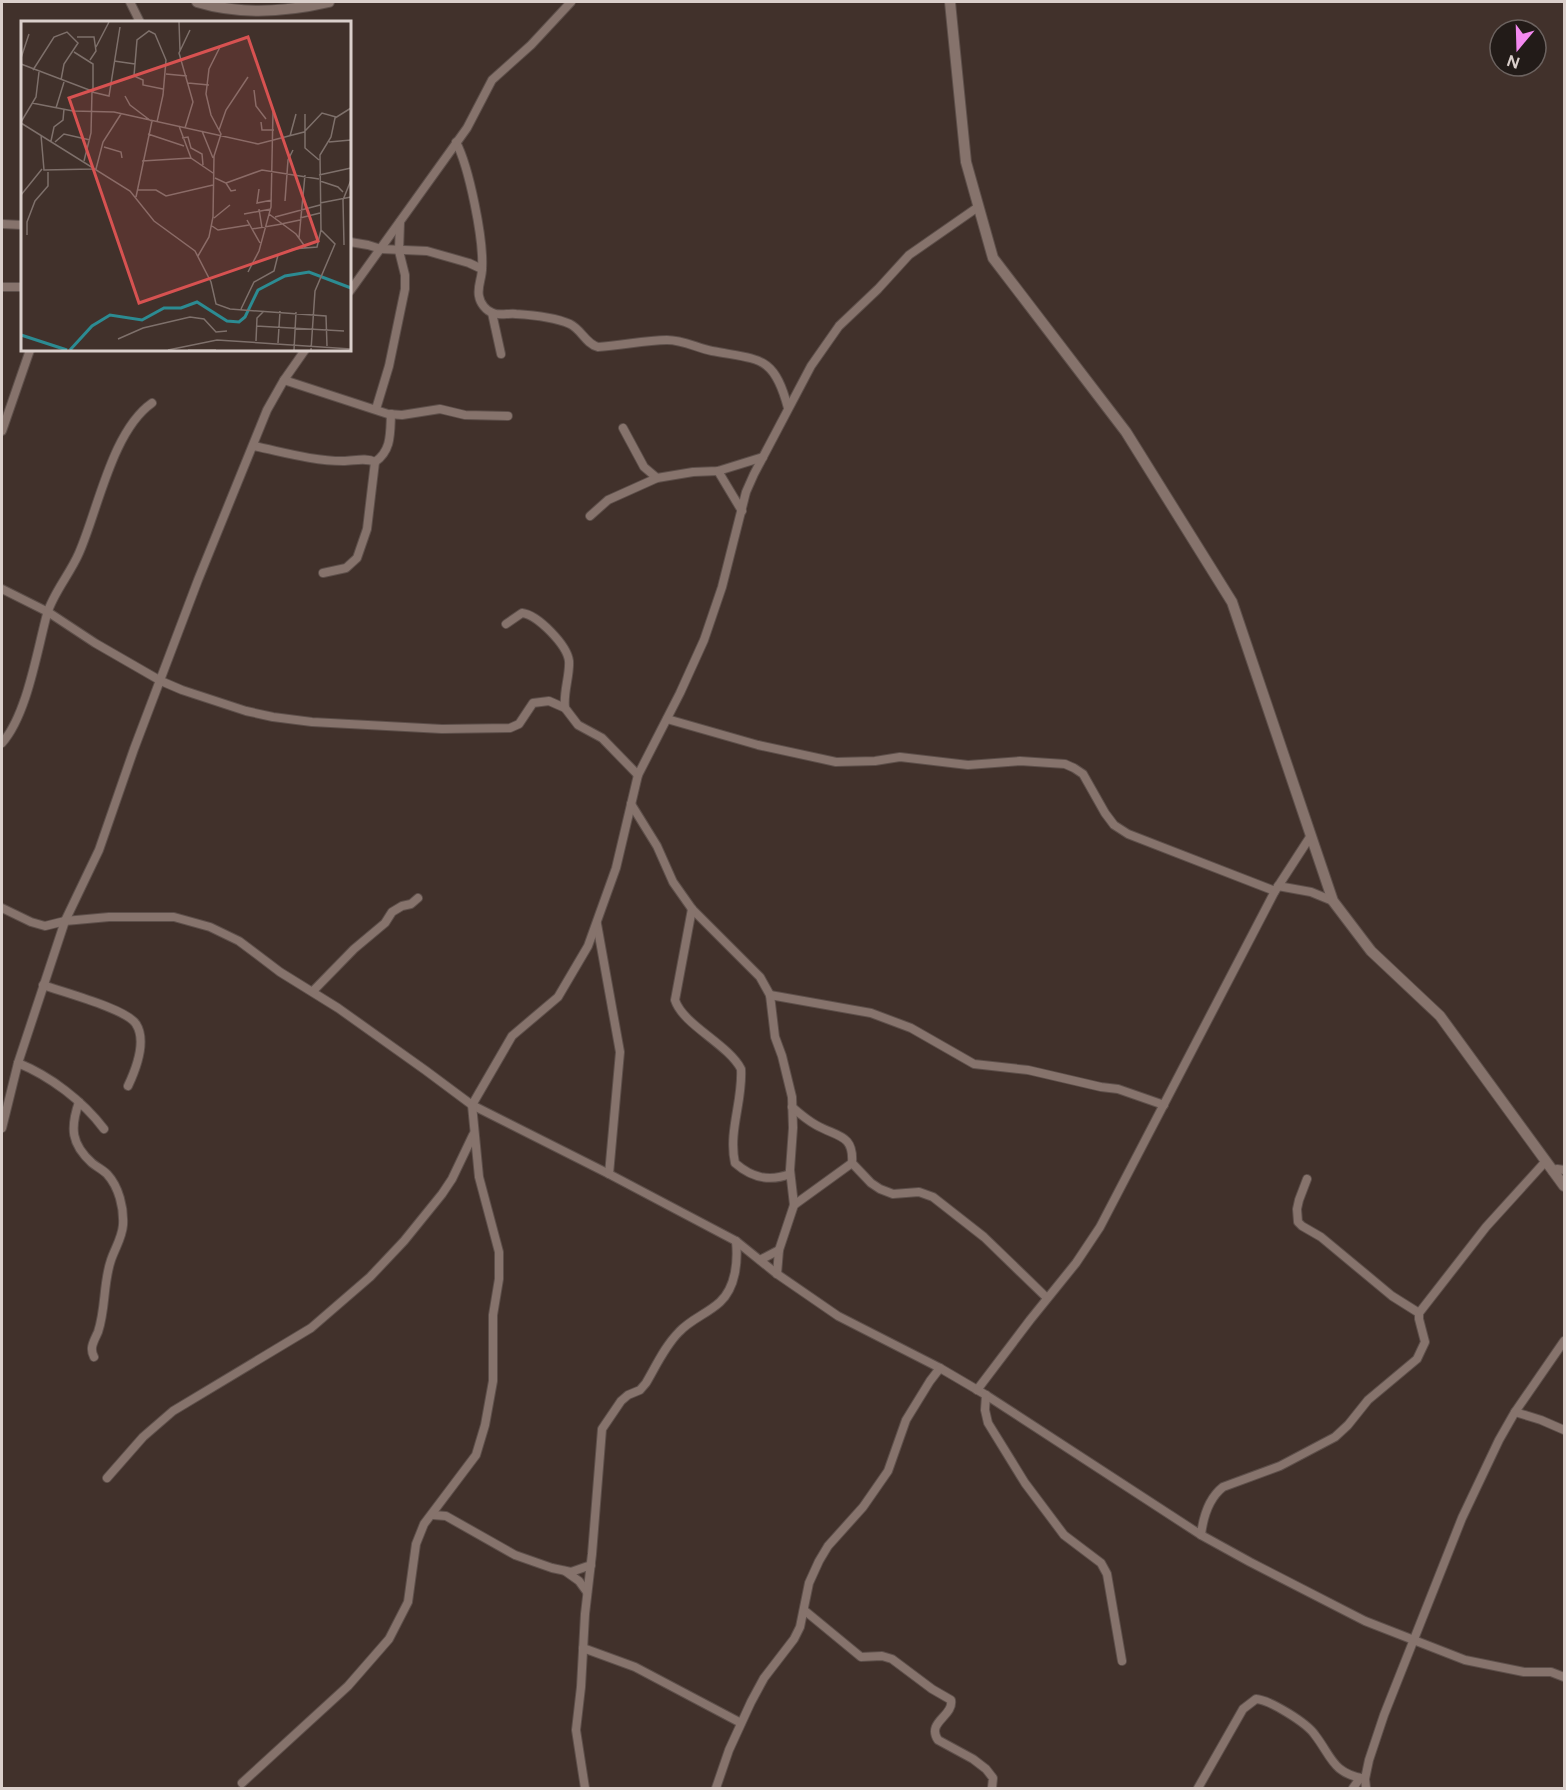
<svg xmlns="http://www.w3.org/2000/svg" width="1566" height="1790" viewBox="0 0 1566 1790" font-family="Figtree,sans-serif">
<rect width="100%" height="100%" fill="#41312b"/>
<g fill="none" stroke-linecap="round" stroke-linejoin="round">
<defs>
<g id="minor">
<path d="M130 2 140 22"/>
<path d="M456 142C469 167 484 240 482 269 482 278 477 287 479 296 480 303 486 311 493 313 499 316 509 313 516 314 533 315 554 317 570 324 582 330 585 343 598 347 621 346 644 340 667 340 683 340 697 348 712 351 760 360 774 355 788 408"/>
<path d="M2 224 22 225"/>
<path d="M350 242 368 245 381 249 427 251 469 263 482 269"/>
<path d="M2 287H22"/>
<path d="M350 291 467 128 492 80 531 45 571 2"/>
<path d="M492 313 501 354"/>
<path d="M284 380 388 414 402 415 440 409 465 415 508 416"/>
<path d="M376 409 389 366 405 289V275L399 251 400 222"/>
<path d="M623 428 644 467 657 478"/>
<path d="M2 431 30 350"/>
<path d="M253 446C283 452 313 461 343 461 354 461 366 457 375 462L367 529 357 558 346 568 323 573"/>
<path d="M375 462C392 450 390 433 391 414"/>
<path d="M718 471 742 511"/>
<path d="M590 516 608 500 657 478 693 472 718 471 763 457"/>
<path d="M2 589 48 612 95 643 161 681 182 690 246 711 273 717 312 722 442 729 510 728 519 724 533 703 549 701 565 708 578 725 602 738 638 775"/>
<path d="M506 624 522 613C538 615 567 645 569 661 570 676 563 692 565 708"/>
<path d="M667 719 758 745 836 762 875 761 900 757 968 765 1020 761 1065 764 1074 768 1083 774 1105 813 1114 825 1128 834 1275 891"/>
<path d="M2 743C27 715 37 651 47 614 53 593 70 574 79 553 98 510 112 431 152 403"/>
<path d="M631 804 657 846 673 882 692 909 760 977 770 995 775 1037 782 1056 792 1097 793 1128 790 1170 794 1205 779 1250 777 1274"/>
<path d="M1278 886 1311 892 1333 901"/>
<path d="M2 908 31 922 45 926 65 921 109 917H174L210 927 239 941 280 972 338 1008 425 1070 472 1105 609 1174 736 1241 777 1274 838 1316 940 1368 986 1395 1201 1535 1250 1562 1365 1621 1465 1660 1524 1672H1551L1564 1677"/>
<path d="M692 909 675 1000C683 1025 728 1044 741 1069 743 1101 728 1131 735 1163 752 1178 769 1182 790 1174"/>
<path d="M597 924 620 1052 609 1174"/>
<path d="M43 985C62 992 127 1009 136 1024 147 1041 136 1069 128 1086"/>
<path d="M313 991 354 949 385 923 392 912 402 906 411 904 418 898"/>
<path d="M770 995 871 1013 911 1028 974 1064 1028 1070 1101 1087 1118 1089 1164 1105"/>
<path d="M18 1063C50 1076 83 1101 104 1129"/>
<path d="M79 1102C70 1128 71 1144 92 1163 97 1167 103 1170 107 1174 119 1187 124 1208 123 1225 122 1238 115 1248 111 1260 103 1283 106 1308 98 1332 94 1341 89 1348 94 1357"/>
<path d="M792 1107C800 1114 807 1120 816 1125 837 1137 854 1134 852 1163L871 1183 880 1189 893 1194 919 1192 933 1197 984 1237 1047 1298"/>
<path d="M2 1128 18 1063 65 921 99 850 134 749 198 580 267 410 284 380 305 350"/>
<path d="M1552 1171 1557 1169 1564 1170"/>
<path d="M1307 1179 1299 1200 1297 1209 1298 1222 1302 1226 1321 1237 1392 1296 1419 1313"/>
<path d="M794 1205 852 1163"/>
<path d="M760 1260 779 1250"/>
<path d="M977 1390 1030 1320 1076 1263 1100 1227 1275 891 1310 837"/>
<path d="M986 1395 985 1410 988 1423 1025 1483 1064 1535 1101 1563 1107 1574 1122 1661"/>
<path d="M1515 1412 1541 1420 1564 1430"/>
<path d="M107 1478 143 1437 173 1411 311 1328 370 1277 404 1241 442 1194 452 1179 473 1135"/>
<path d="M433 1515 446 1516 515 1555 552 1568 571 1572 591 1565"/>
<path d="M1201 1535C1203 1518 1209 1498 1223 1487L1280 1466 1335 1437 1348 1425 1368 1400 1417 1359 1425 1342 1419 1319V1313L1486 1227 1545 1162"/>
<path d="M565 1571 579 1581 587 1592"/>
<path d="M804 1610 861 1657 882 1656 892 1659 932 1689 951 1700C954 1716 926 1722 938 1740L973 1759 986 1769 993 1778 992 1788"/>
<path d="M583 1648 635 1667 741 1723"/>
<path d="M242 1783 348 1686 389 1639 408 1602 416 1544 424 1524 476 1455 485 1425 493 1381V1315L499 1279V1252L479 1177 472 1105 512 1036 558 997 588 946 616 868 638 775 680 693 704 640 722 587 746 492 754 474 811 366 839 326 878 289 909 255 978 207"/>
<path d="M585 1788 576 1730 581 1687 585 1614 592 1554 602 1429 621 1401 628 1395 640 1390 646 1383C656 1366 665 1346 679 1332 691 1319 707 1314 720 1302 736 1287 738 1261 736 1241"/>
<path d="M716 1788 729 1750 751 1702 764 1678 794 1639 800 1627 809 1583 819 1561 828 1546 863 1507 888 1471 906 1420 930 1381 940 1368"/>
<path d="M1198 1788 1243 1709 1256 1699C1270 1700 1307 1723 1315 1735 1332 1757 1332 1773 1365 1779"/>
<path d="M1353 1788 1360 1778"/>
<path d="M1366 1788 1365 1779 1369 1760 1384 1715 1462 1518 1499 1440 1515 1412 1564 1341"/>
</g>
<g id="tertiary">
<path d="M197 2C240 15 286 12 329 2"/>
<path d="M950 2 966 162 993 258 1126 432 1232 602 1333 901 1371 951 1440 1016 1564 1186"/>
</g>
</defs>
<use href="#minor" stroke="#5d4f4a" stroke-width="10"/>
<use href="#tertiary" stroke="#5d4f4a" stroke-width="12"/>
<use href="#minor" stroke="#86736c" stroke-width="8"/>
<use href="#tertiary" stroke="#86736c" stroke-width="10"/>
</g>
<g transform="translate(21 21)">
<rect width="330" height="330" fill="#41312b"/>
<path fill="none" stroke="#2c8b92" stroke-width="3" d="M0 314 46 329M49 329 71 305 89 294 121 299 143 287H160L176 281 206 300 218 301 224 296 237 269 264 255 288 251 330 267"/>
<path fill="none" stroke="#7e706b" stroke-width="1.5" d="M158 1 159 30M56 16H73L75 30 69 39M75 26 88 1M53 31 72 43V71M0 37 8 13M93 40 114 43M0 43 71 70 70 112 63 140M12 49 33 16 46 11 57 22 43 43 40 59M145 53 166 55M167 62 188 64M233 69 235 85 245 98M71 71 88 75 99 6M104 75 109 84 130 100M11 82 52 90 93 91 237 123 283 111 301 92 315 96M35 87 43 61M284 93V127L298 139M0 101 15 76 18 51M136 101 142 74 145 39 134 13 128 10 116 19 113 55 122 59V64L142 68M240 101 241 109H253M0 102 109 170 133 200 174 230 190 261 195 283 209 288 305 295 306 325M158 105 170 137 192 152M164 107 172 81 158 32 169 9M198 109 205 89 227 56M181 110 192 137M127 113 163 125M20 114 23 149 72 148M269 115 275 93M161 117 167 116 170 127 181 133 182 144M30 120 33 106 42 99 43 88M34 121 43 113 69 119M308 121 330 119M83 126 100 131 101 137M121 140 170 137M75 148 82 121 100 93M298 154 330 147M194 157 205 162 210 170 215 169M299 160 317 166 322 171M205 162 241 149 298 158M238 168 236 182 251 179M116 169H135L145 175 192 164M0 174 21 148M115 176 131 100M264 180 267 139 272 129M299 182 330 176M238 188 241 207M223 193 250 188M248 193 275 213 285 227M254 196 299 184M193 197 209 184M279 197 299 192M226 199 239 222M260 203 279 199M191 205 197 209 228 204M231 208 261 203M6 214V201L14 180 27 165V151M278 217 284 154M323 224 322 179 330 159M177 235 188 216 192 196 193 135 200 113 190 94 185 73 188 48 199 26M227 251 238 230 250 186 252 90M220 288 233 261 253 250 257 234 272 228 296 226 300 209M235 305 323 310M97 318 122 307 169 296 183 298 195 311 206 310M235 320 236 297 243 290M257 322 259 290M147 329 196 319 330 328M167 329H195M273 329 275 291M290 329 294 270 314 223 300 209 299 134 310 116 314 97 330 87"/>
<path fill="#d75251" fill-opacity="0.15" stroke="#d75251" stroke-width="3" d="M227 16 297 220 118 282 48 77Z"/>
<rect width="330" height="330" fill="none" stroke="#dacfcb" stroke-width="3"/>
</g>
<rect width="1566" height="1790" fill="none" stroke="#dacfcb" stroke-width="6"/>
<g transform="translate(1518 48) rotate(199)"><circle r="28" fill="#221b18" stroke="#6c6360" stroke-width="1.5"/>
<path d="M0-4.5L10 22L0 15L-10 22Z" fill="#f489f0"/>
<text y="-9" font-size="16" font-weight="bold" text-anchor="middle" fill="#dacfcb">N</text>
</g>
</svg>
